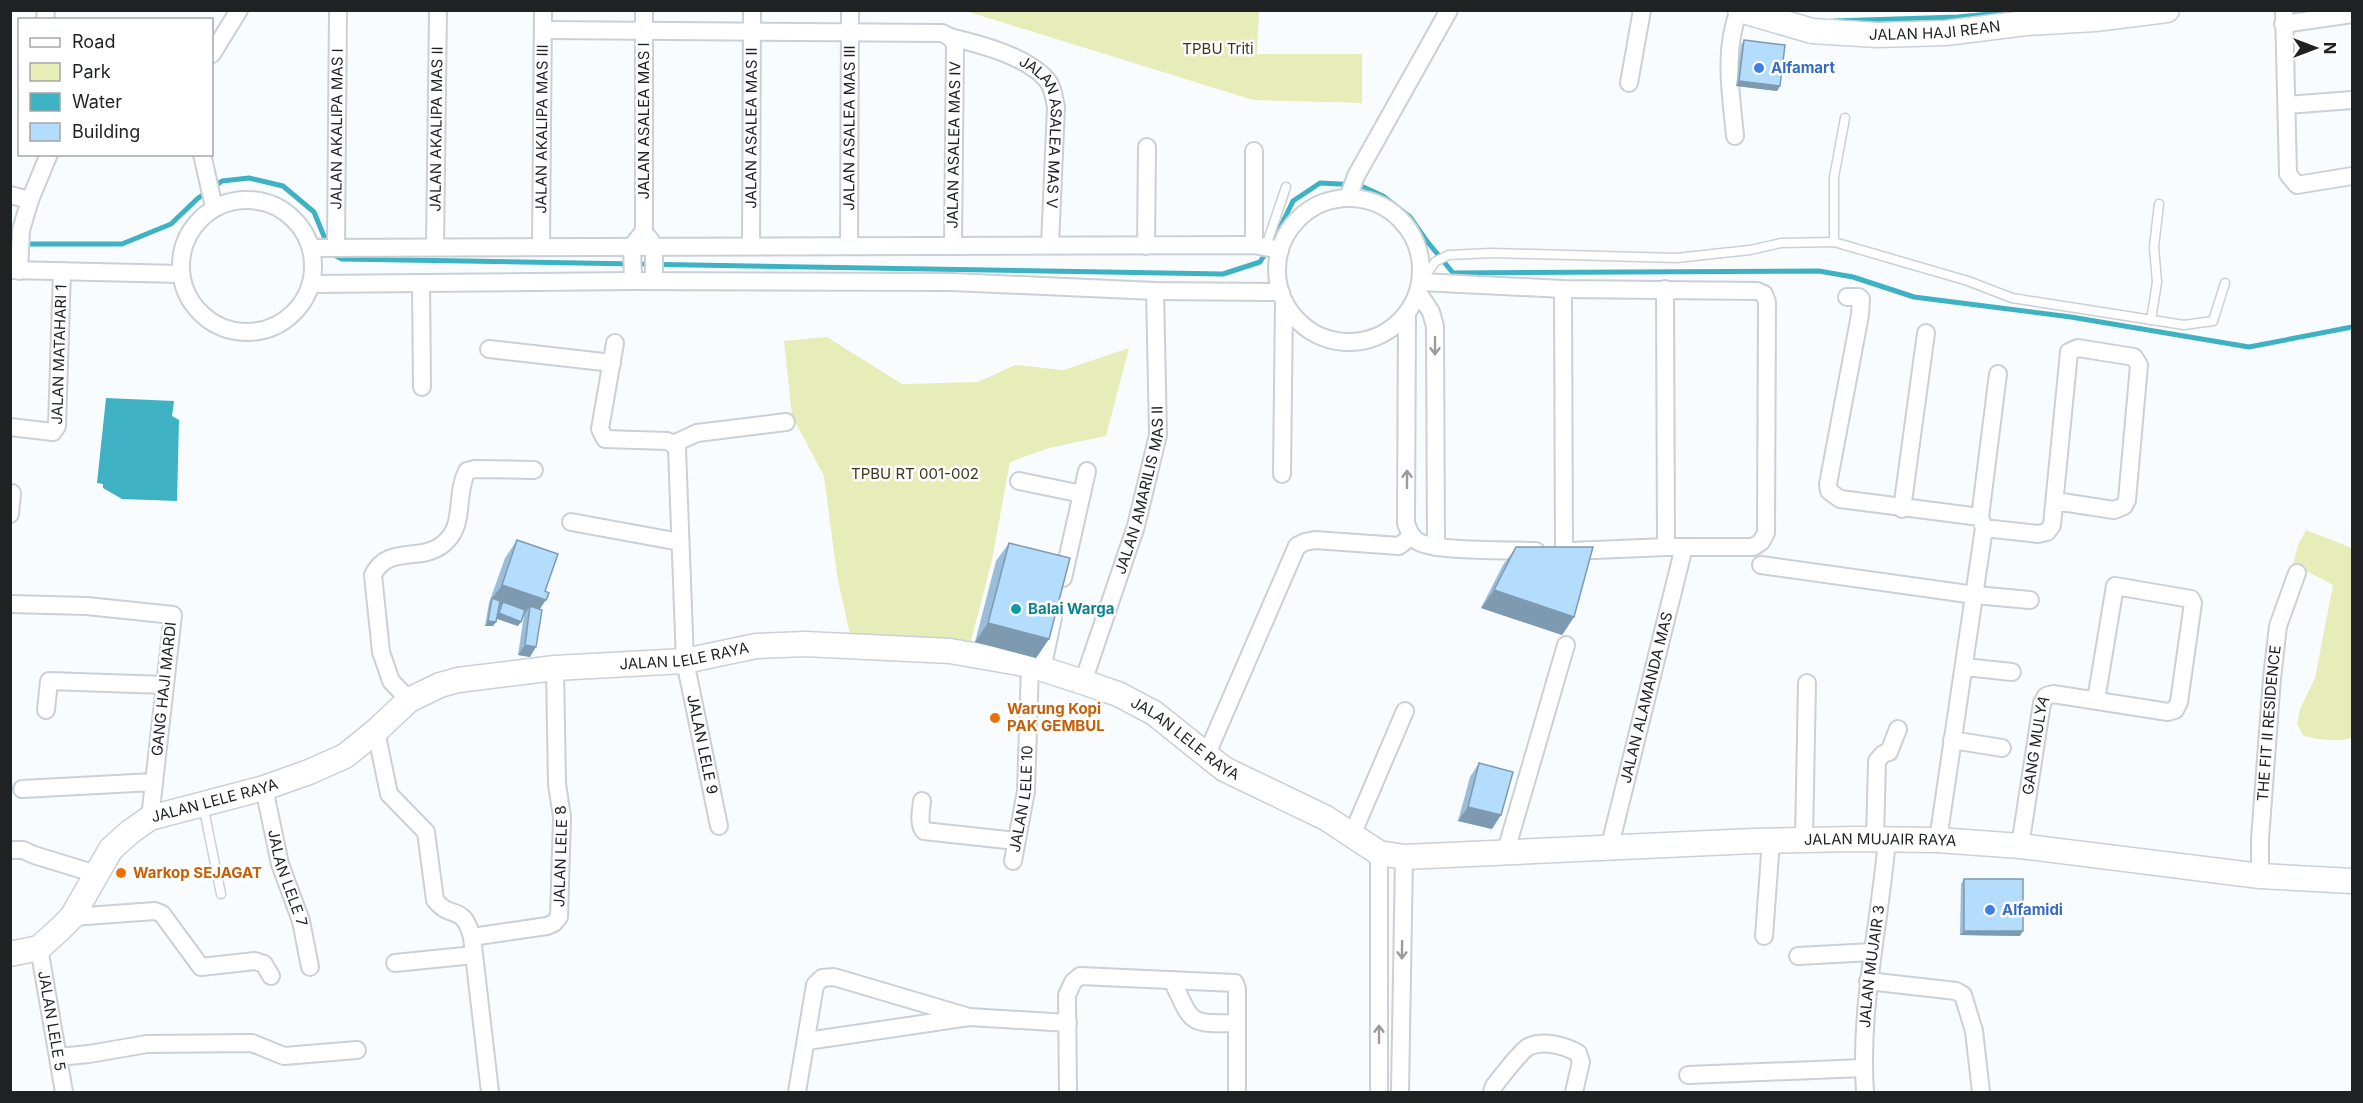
<svg xmlns="http://www.w3.org/2000/svg" width="2363" height="1103" viewBox="0 0 2363 1103" font-family="Inter,sans-serif">
<rect width="100%" height="100%" fill="#f9fcfe"/>
<g fill="#e7edb8">
<path d="M966 11H1259L1257 54H1362V103L1253 100Z"/>
<path d="M827 337 902 384 978 382 1015 365 1064 370 1129 348 1106 436 1049 448 1010 462 992 560 971 641 850 635 837 575 824 476 792 416 784 341Z"/>
<path d="M2306 530 2352 548V738C2337 742 2320 740 2304 736L2297 724 2300 709 2315 678 2333 585 2293 564 2298 545Z"/>
</g>
<path fill="#3eb2c3" d="M106 398 174 401 172 416 179 420 177 501 122 499 103 488V484L97 483Z"/>
<g fill="none" stroke-linecap="round" stroke-linejoin="round">
<g stroke="#3eb2c3" stroke-width="5">
<path d="M1834 21 1958 17 2032 10"/>
<path d="M10 244H122L171 224 197 199 222 181 249 178 283 186 314 212 328 246"/>
<path d="M332 254 342 259 1223 274 1260 262 1274 240 1293 201 1320 183 1359 185 1383 196 1410 217 1426 240 1453 273 1819 271 1853 277 1914 297 2071 317 2249 347 2352 327"/>
</g>
<defs>
<g id="lane">
<path d="M1834 242V177L1845 118"/>
<path d="M1266 246 1286 187"/>
<path d="M1421 282 1435 262 1448 255 1492 253 1676 258 1750 250 1781 243 1834 242 1968 281 2012 298 2184 325 2213 321 2225 283"/>
<path d="M2151 320 2157 282 2154 247 2159 204"/>
<path d="M203 805 221 894"/>
</g>
<g id="street">
<path d="M2284 10 2288 174 2297 185 2352 176"/>
<path d="M45 20 46 10"/>
<path d="M2283 24 2352 14"/>
<path d="M543 30 942 33 950 37 955 44 953 246"/>
<path id="s1" d="M950 37C979 44 1027 56 1047 80 1053 87 1054 98 1056 107L1050 245"/>
<path d="M212 54 239 10"/>
<path d="M1629 83 1642 10"/>
<path d="M2287 105 2352 100"/>
<path d="M1735 136C1731 94 1723 51 1739 10"/>
<path d="M202 154 214 207"/>
<path d="M10 195 30 200"/>
<path d="M1348 198 1356 176 1449 10"/>
<circle cx="1349" cy="270" r="72"/>
<circle cx="247" cy="266" r="66"/>
<path d="M649 238 654 246V281"/>
<path d="M1254 245V151"/>
<path id="s2" d="M751 246 752 10"/>
<path id="s3" d="M849 246 850 10"/>
<path d="M1146 246 1147 147"/>
<path id="s4" d="M336 247 338 10"/>
<path id="s5" d="M435 247 438 10"/>
<path id="s6" d="M541 247 543 10"/>
<path d="M311 248 1254 245 1280 250"/>
<path d="M10 270 181 274"/>
<path d="M19 271 21 230 30 200 49 154"/>
<path d="M633 281 632 246 644 231V10"/>
<path d="M1421 282 1563 289 1757 291 1764 294 1767 302 1766 533 1761 542 1753 547H1666L1571 551"/>
<path d="M421 283 422 387"/>
<path d="M311 284 633 281 953 282 1155 291 1281 292"/>
<path d="M1563 289 1564 552"/>
<path d="M1665 289 1666 547"/>
<path d="M1418 292 1431 312 1435 326 1436 547"/>
<path d="M1847 297H1859L1861 299 1860 315 1828 484 1829 491 1840 499 1980 517 1984 528 2038 534 2047 532 2052 525 2069 352 2078 348 2134 357 2139 365 2127 500 2124 506 2114 510 2055 501"/>
<path d="M1407 313 1406 523C1409 531 1411 538 1419 542 1437 552 1512 550 1536 551"/>
<path id="s7" d="M615 343 600 429 605 439 667 441 673 444 677 449 685 661 719 826"/>
<path d="M489 349 612 363"/>
<path id="s8" d="M10 427 53 432 57 426 62 271"/>
<path d="M673 444 697 433 786 422"/>
<path d="M1282 474 1284 302"/>
<path d="M1019 481 1082 494"/>
<path d="M10 493H12L10 514"/>
<path d="M1902 509 1926 333"/>
<path d="M1980 517 1998 374"/>
<path d="M571 522 680 542"/>
<path d="M1761 565 1975 595 2030 600"/>
<path d="M1063 578 1087 471"/>
<path d="M10 604 87 606 173 615 150 818"/>
<path d="M1965 667 2012 672"/>
<path d="M1042 669 1053 618"/>
<path id="s9" d="M1083 682 1136 526 1158 435 1155 291"/>
<path d="M409 700 391 681 381 652 373 575C387 545 420 562 442 545 467 526 454 496 467 471L475 469 534 470"/>
<path d="M46 710 49 681 165 685"/>
<path d="M376 731 389 794 426 832 435 900C451 921 462 902 472 937L490 1092"/>
<path d="M1952 740 2002 748"/>
<path d="M1206 756 1297 546 1305 542 1315 540 1399 546 1412 536"/>
<path id="s10" d="M264 788 280 864 301 921 310 967"/>
<path d="M22 789 154 782"/>
<path d="M922 801C921 811 918 824 924 831L1016 841"/>
<path d="M1352 835 1405 711"/>
<path d="M1804 839 1807 683"/>
<path d="M1875 839 1877 761 1883 754 1889 752 1898 729"/>
<path d="M1938 840 1984 528"/>
<path id="s11" d="M2020 846 2042 703 2046 696 2053 694 2168 712 2175 710 2179 702 2193 603 2191 599 2115 586 2096 700"/>
<path id="s12" d="M1609 849 1684 547"/>
<path d="M10 850H23L34 855 96 874"/>
<path d="M1505 854 1566 645"/>
<path id="s13" d="M1013 861 1026 791 1030 665"/>
<path id="s14" d="M2260 876V839L2272 678 2278 626 2297 573"/>
<path d="M72 917 155 911 162 914 201 967 255 961 264 964 271 976"/>
<path d="M1764 936 1771 841"/>
<path id="s15" d="M472 937 547 926 554 923 559 917 562 817 557 784 555 668"/>
<path id="s16" d="M39 948 64 1092"/>
<path d="M1798 956 1872 952"/>
<path d="M395 963 474 955"/>
<path d="M1172 980C1193 1024 1187 1024 1237 1023"/>
<path d="M1868 981 1956 991 1963 995 1974 1031 1981 1092"/>
<path d="M807 1041 969 1017 1068 1023"/>
<path d="M59 1057 89 1054 147 1044 252 1043 284 1056 357 1050"/>
<path d="M1688 1075 1863 1068"/>
<path d="M797 1092 815 985 822 978 834 977 969 1017"/>
<path d="M1068 1092 1067 995 1073 982 1080 976 1235 983 1237 989V1092"/>
<path d="M1379 1092V853"/>
<path d="M1400 1092 1404 857"/>
<path d="M1492 1092 1494 1086C1501 1077 1520 1052 1528 1047 1543 1039 1565 1046 1578 1053L1581 1062 1574 1092"/>
<path id="s17" d="M1865 1092C1859 1007 1880 924 1887 839"/>
</g>
<g id="secondary">
<path id="s18" d="M1740 10 1812 31 1877 35 1946 33 2026 23 2095 19 2167 10"/>
<path id="s19" d="M10 954 39 948 60 929 72 917 111 849 130 832 150 818 264 788 309 772 345 756 376 731 409 700 440 685 458 680 555 668 685 661 756 646 805 644 950 651 1030 665 1083 682 1118 694 1154 713 1224 769 1326 818 1379 853 1404 857 1753 841 1854 839 1938 840 2020 846 2260 876 2352 881"/>
</g>
</defs>
<use href="#lane" stroke="#cad0d6" stroke-width="11"/>
<use href="#street" stroke="#cad0d6" stroke-width="20"/>
<use href="#secondary" stroke="#cad0d6" stroke-width="27"/>
<use href="#lane" stroke="#fff" stroke-width="8"/>
<use href="#street" stroke="#fff" stroke-width="16"/>
<use href="#secondary" stroke="#fff" stroke-width="24"/>
</g>
<g fill="#9bbdda">
<path d="M1744 40 1780 86 1777 91 1736 86 1741 45Z"/>
<path d="M517 540 545 591 540 609 530 657 518 655 524 615 518 626 497 619 493 626H485L489 603 505 558Z"/>
<path d="M1009 543 1049 639 1036 658 975 642 996 561Z"/>
<path d="M1516 547 1574 617 1562 635 1481 608 1503 565Z"/>
<path d="M1479 763 1492 829 1458 821 1470 777Z"/>
<path d="M1964 879 2020 936 1960 935 1961 884Z"/>
</g>
<g fill="#7e9ab1">
<path d="M1739 81 1780 86 1777 91 1736 86Z"/>
<path d="M502 585 546 600 533 619 530 606 524 615 501 607 503 602 500 607 491 604 492 598 489 603Z"/>
<path d="M1494 590 1574 617 1562 635 1481 608Z"/>
<path d="M499 613 521 622 518 626 495 618Z"/>
<path d="M488 621 496 622 493 626H485Z"/>
<path d="M988 623 1049 639 1036 658 975 642Z"/>
<path d="M525 645 536 647 530 657 518 655Z"/>
<path d="M1468 807 1501 815 1492 829 1458 821Z"/>
<path d="M1964 931H2023L2020 936 1960 935Z"/>
</g>
<g fill="#b4dcfd" stroke="#7e9ab1" stroke-width="1.5">
<path d="M1744 40 1785 45 1780 86 1739 81Z"/>
<path d="M517 540 558 554 545 591 549 593 546 600 502 585Z"/>
<path d="M1009 543 1070 558 1049 639 988 623Z"/>
<path d="M1516 547H1593L1574 617 1494 590Z"/>
<path d="M492 598 500 601 496 622 488 621Z"/>
<path d="M503 602 525 610 521 622 499 613Z"/>
<path d="M530 606 542 610 536 647 525 645Z"/>
<path d="M1479 763 1513 772 1501 815 1468 807Z"/>
<rect x="1964" y="879" width="59" height="52"/>
</g>
<defs><path id="oneway-shaft" d="M-6 0H5M1.5-3L5.5 0L1.5 3" fill="none" stroke-width="1.6" stroke-linecap="round" stroke-linejoin="round" transform="scale(1.5)"/></defs>
<g stroke="#9a9b9c">
<use href="#oneway-shaft" transform="translate(1435 346) rotate(90)"/>
<use href="#oneway-shaft" transform="translate(1407 479) rotate(-90)"/>
<use href="#oneway-shaft" transform="translate(1402 950) rotate(91)"/>
<use href="#oneway-shaft" transform="translate(1379 1034) rotate(-90)"/>
</g>
<g fill="#3f7fe0" stroke="#fff" stroke-width="2">
<circle cx="1759" cy="68" r="6"/>
<circle cx="1990" cy="910" r="6"/>
</g>
<circle fill="#0f9aa8" stroke="#fff" stroke-width="2" cx="1016" cy="609" r="6"/>
<g fill="#e8710a" stroke="#fff" stroke-width="2">
<circle cx="995" cy="718" r="6"/>
<circle cx="121" cy="873" r="6"/>
</g>
<g text-anchor="middle" stroke-width="5" stroke-linejoin="round" paint-order="stroke">
<g font-size="15" fill="#1f2123" stroke="#fff">
<text dy="5" stroke="none"><textPath href="#s18" startOffset="198">JALAN HAJI REAN</textPath></text>
<text transform="translate(644 121) rotate(-90)" y="5">JALAN ASALEA MAS I</text>
<text dy="5" stroke="none"><textPath href="#s2" startOffset="118">JALAN ASALEA MAS II</textPath></text>
<text dy="5" stroke="none"><textPath href="#s3" startOffset="118">JALAN ASALEA MAS III</textPath></text>
<text dy="5" stroke="none"><textPath href="#s4" startOffset="118">JALAN AKALIPA MAS I</textPath></text>
<text dy="5" stroke="none"><textPath href="#s5" startOffset="118">JALAN AKALIPA MAS II</textPath></text>
<text dy="5" stroke="none"><textPath href="#s6" startOffset="118">JALAN AKALIPA MAS III</textPath></text>
<text dy="5" stroke="none"><textPath href="#s1" startOffset="156">JALAN ASALEA MAS V</textPath></text>
<text transform="translate(954 145) rotate(-89)" y="5">JALAN ASALEA MAS IV</text>
<text dy="5" stroke="none"><textPath href="#s8" startOffset="122">JALAN MATAHARI 1</textPath></text>
<text dy="5" stroke="none"><textPath href="#s9" startOffset="201">JALAN AMARILIS MAS II</textPath></text>
<text dy="5" stroke="none"><textPath href="#s19" startOffset="774">JALAN LELE RAYA</textPath></text>
<text transform="translate(164 689) rotate(-84)" y="5">GANG HAJI MARDI</text>
<text dy="5" stroke="none"><textPath href="#s12" startOffset="156">JALAN ALAMANDA MAS</textPath></text>
<text dy="5" stroke="none"><textPath href="#s14" startOffset="153">THE FIT II RESIDENCE</textPath></text>
<text dy="5" stroke="none"><textPath href="#s19" startOffset="1296">JALAN LELE RAYA</textPath></text>
<text dy="5" stroke="none"><textPath href="#s7" startOffset="471">JALAN LELE 9</textPath></text>
<text dy="5" stroke="none"><textPath href="#s11" startOffset="102">GANG MULYA</textPath></text>
<text dy="5" stroke="none"><textPath href="#s13" startOffset="63">JALAN LELE 10</textPath></text>
<text dy="5" stroke="none"><textPath href="#s19" startOffset="270">JALAN LELE RAYA</textPath></text>
<text dy="5" stroke="none"><textPath href="#s19" startOffset="2024">JALAN MUJAIR RAYA</textPath></text>
<text dy="5" stroke="none"><textPath href="#s15" startOffset="152">JALAN LELE 8</textPath></text>
<text dy="5" stroke="none"><textPath href="#s10" startOffset="93">JALAN LELE 7</textPath></text>
<text dy="5" stroke="none"><textPath href="#s17" startOffset="126">JALAN MUJAIR 3</textPath></text>
<text dy="5" stroke="none"><textPath href="#s16" startOffset="74">JALAN LELE 5</textPath></text>
</g>
<g font-size="15" fill="#373a17" stroke="#fff">
<text x="1218" y="54">TPBU Triti</text>
<text x="915" y="479">TPBU RT 001-002</text>
</g>
<g font-size="15" font-weight="bold" fill="#366cbe" stroke="#fff" text-anchor="start">
<text x="1771" y="73">Alfamart</text>
<text x="2002" y="915">Alfamidi</text>
</g>
<g font-size="15" font-weight="bold" fill="#0d838f" stroke="#fff" text-anchor="start">
<text x="1028" y="614">Balai Warga</text>
</g>
<g font-size="15" font-weight="bold" fill="#c56008" stroke="#fff" text-anchor="start">
<text x="1007" y="714">Warung Kopi<tspan x="1007" dy="17">PAK GEMBUL</tspan></text>
<text x="133" y="878">Warkop SEJAGAT</text>
</g>
</g>
<rect width="2363" height="1103" fill="none" stroke="#1f2123" stroke-width="24"/>
<rect x="18" y="18" width="195" height="138" fill="#ffffff" stroke="#a5a6a7" stroke-width="1.5"/>
<rect x="30" y="38" width="30" height="9" fill="#ffffff" stroke="#a5a6a7" stroke-width="1.5"/>
<text x="72" y="48" font-size="18" fill="#1f2123">Road</text>
<rect x="30" y="63" width="30" height="18" fill="#e7edb8" stroke="#a5a6a7" stroke-width="1.5"/>
<text x="72" y="78" font-size="18" fill="#1f2123">Park</text>
<rect x="30" y="93" width="30" height="18" fill="#3eb2c3" stroke="#a5a6a7" stroke-width="1.5"/>
<text x="72" y="108" font-size="18" fill="#1f2123">Water</text>
<rect x="30" y="123" width="30" height="18" fill="#b4dcfd" stroke="#a5a6a7" stroke-width="1.5"/>
<text x="72" y="138" font-size="18" fill="#1f2123">Building</text>
<g transform="translate(2315 48) rotate(90)" stroke="#ffffff" stroke-width="4.5" paint-order="stroke">
<path d="M0-4.5L10 22L0 15L-10 22Z" fill="#1f2123"/>
<text y="-9" font-size="16" font-weight="bold" text-anchor="middle" fill="#1f2123">N</text>
</g>
</svg>
